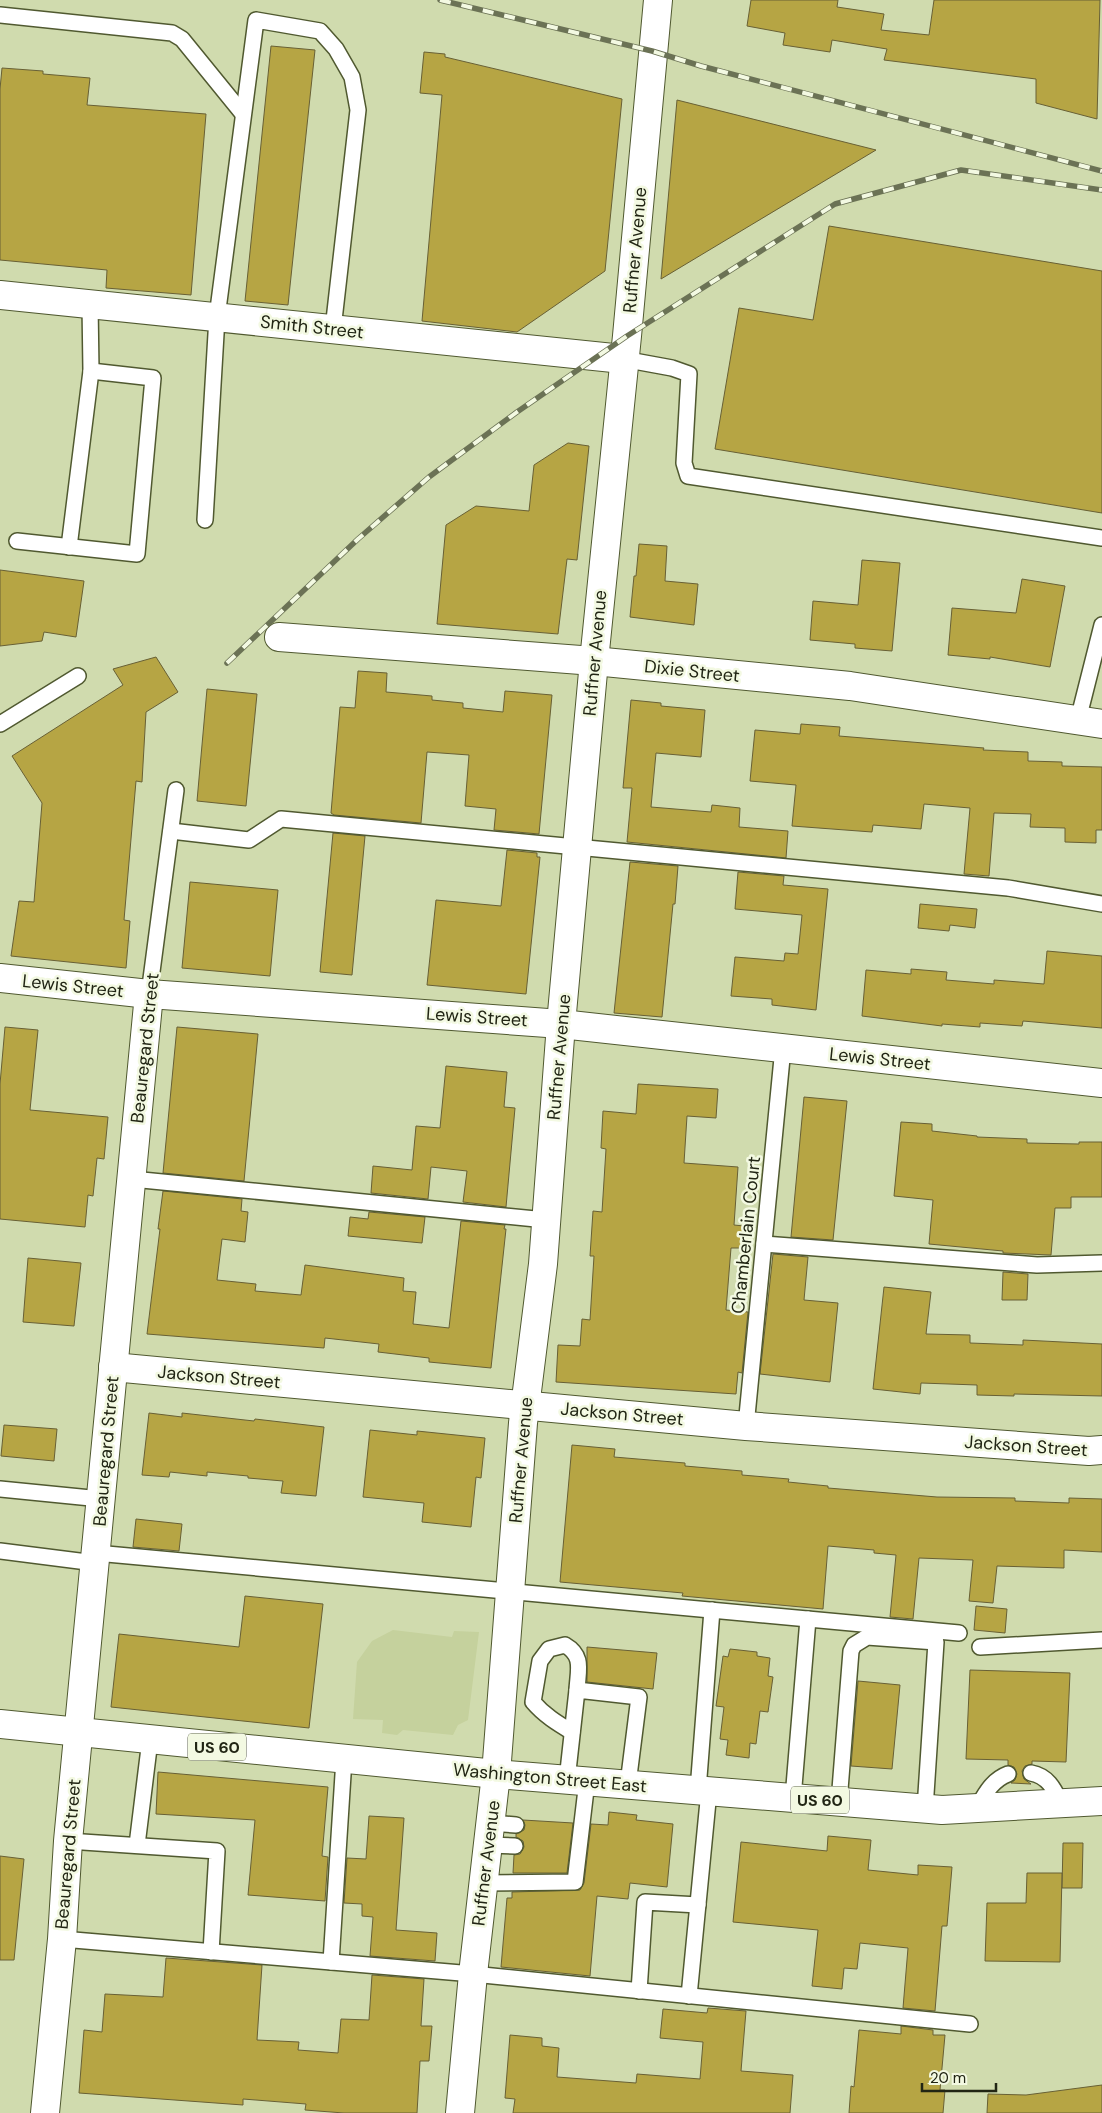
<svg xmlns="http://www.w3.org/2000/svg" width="1102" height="2113" viewBox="0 0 1102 2113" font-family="'DM Sans',sans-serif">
<rect width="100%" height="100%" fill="#d0dbae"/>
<path fill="#c5d19d" d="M393 1630 452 1637 454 1631 479 1632 468 1720 458 1725 453 1735 403 1730 397 1735 382 1733 383 1720 353 1719 357 1662 372 1641Z"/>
<g fill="#b6a544" stroke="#686035">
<path d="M751 0H838L837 7 884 14 881 30 929 35 934 0H1100L1097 119 1036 103V79L884 60 887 49 832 40 830 52 783 45 785 33 747 26Z"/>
<path d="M271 46 315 50 288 305 245 301Z"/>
<path d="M424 52 445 54V57L622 99 605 271 517 332 422 321 442 95 420 93Z"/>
<path d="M2 68 43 71V74L90 78 87 105 206 114 191 295 106 288 107 270 0 260V89Z"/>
<path d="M677 100 876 150 661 279Z"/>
<path d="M829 226 1102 271V513L715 449 739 308 813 320Z"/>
<path d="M568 443 589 446 577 560 567 559 558 634 437 624 446 525 476 506 529 511 534 465Z"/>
<path d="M639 544 667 546 665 581 698 584 694 625 630 617 634 576H636Z"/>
<path d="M862 560 900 563 892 651 855 648V644L810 640 813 601 858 605Z"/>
<path d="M0 570 84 581 76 637 44 632 42 641 0 646Z"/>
<path d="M1022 579 1065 586 1050 667 990 657V659L948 655 952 608 1016 613Z"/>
<path d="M156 657 178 692 146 712 142 782 136 781 124 920 130 921 126 968 11 956 19 901 34 902 42 803 12 756 123 685 113 669Z"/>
<path d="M358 671 387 673 386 692 432 696V700L463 703V708L503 712 505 691 552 695 539 834 494 830 496 809 465 806 469 755 427 752 421 823 334 815 331 813 340 707 355 708Z"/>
<path d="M207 689 257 694 246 806 197 801Z"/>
<path d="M631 700 661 703V706L705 710 701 757 656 753 651 807 711 812 712 805 740 808 739 827 788 831 786 858 627 842 632 788H623Z"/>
<path d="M801 724 840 727 839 736 984 748 983 750 1028 752V761L1062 762V766L1102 767V830H1096V843L1065 842V828L1030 827 1031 814 994 813 989 876 964 874 970 808 924 804 921 829 873 825 872 832 792 826 796 785 750 781 755 730 800 734Z"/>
<path d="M333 833 365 836 352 975 320 972Z"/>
<path d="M507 850 537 853V857H540L526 994 427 985 436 900 501 906Z"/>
<path d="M630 862 678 866 675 904H673L662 1017 614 1013Z"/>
<path d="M738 872 784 876 783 885 828 889 816 1010 772 1005V999L731 996 735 957 784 961 785 953 798 954 802 915 735 909Z"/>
<path d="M190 882 278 890 270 976 182 968Z"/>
<path d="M920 904 977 909 975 928 950 925 949 931 918 928Z"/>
<path d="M1047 951 1102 956V1028L1023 1021 1022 1026 980 1023V1027L942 1024V1026L862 1016 866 970 911 974V969L947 972 946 980 994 984V980L1044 984Z"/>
<path d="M5 1027 38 1030 30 1110 108 1117 104 1159 97 1158 93 1196 88 1195 85 1227 0 1219V1084Z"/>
<path d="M177 1027 258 1034 244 1181 163 1173Z"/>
<path d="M446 1066 507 1072 504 1107 515 1108 506 1207 463 1202 467 1171 431 1167 428 1199 371 1193 373 1166 412 1170 416 1126 440 1128Z"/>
<path d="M638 1084 718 1089 716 1118 687 1116 684 1163 738 1167 734 1225 744 1226 742 1248H731L726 1310 748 1312 742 1373 738 1372 736 1394 556 1382 558 1345 580 1346 582 1319 590 1320 594 1256H590L593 1211 602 1212 606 1149 601 1148 603 1111 636 1114Z"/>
<path d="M804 1097 847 1101 833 1240 791 1237Z"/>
<path d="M901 1122 932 1124V1131L977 1136V1137L1027 1139V1143L1079 1144V1142H1102V1197H1071V1208H1055L1051 1255 1003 1253V1251L929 1244 933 1200 894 1196Z"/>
<path d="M163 1191 242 1199 241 1211 248 1212 245 1242 222 1239 217 1280 256 1284 255 1291 301 1295 305 1265 404 1278 403 1291 416 1292 413 1324 449 1328 461 1221 505 1225 504 1229H506L491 1368 429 1362V1358L378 1352 379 1344 325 1338 324 1348 147 1334 160 1229H158Z"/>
<path d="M369 1212 425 1217 422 1243 348 1236 350 1217 368 1219Z"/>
<path d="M773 1254 808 1257 804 1300 838 1303 830 1382 760 1374Z"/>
<path d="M28 1258 81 1263 74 1326 23 1322Z"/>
<path d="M1003 1272 1028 1274 1027 1300H1002Z"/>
<path d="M884 1287 931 1292 926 1334 970 1335V1343L1023 1345V1340L1102 1344V1396L1014 1394V1396L977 1395V1385L921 1383 920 1394 873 1389Z"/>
<path d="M149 1413 182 1417V1413L254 1421 255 1419 324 1427 316 1496 281 1493 283 1481 248 1478V1476L207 1472V1476L170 1472 169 1477 142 1475Z"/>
<path d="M4 1425 57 1429 54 1461 1 1456Z"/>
<path d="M370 1430 417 1435V1431L485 1438 481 1478 476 1477 471 1527 422 1522 424 1503 363 1497Z"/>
<path d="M572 1445 615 1449 614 1457 685 1463V1466L742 1471V1475L789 1479 788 1482 828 1486V1488L937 1497 1015 1498V1501L1069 1503V1498L1102 1499V1552L1064 1550V1568L997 1566 993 1603 969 1601 973 1560 919 1558 913 1619 890 1617 896 1555 874 1553V1550L828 1546 823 1609 682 1596 683 1593 560 1582Z"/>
<path d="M136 1519 182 1524 179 1551 133 1547Z"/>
<path d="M245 1596 323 1604 309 1728 111 1707 119 1634 239 1647Z"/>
<path d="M976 1606 1007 1609 1005 1633 974 1630Z"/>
<path d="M587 1647 657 1653 653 1689 587 1682Z"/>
<path d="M730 1649 757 1652V1656L770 1658 768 1676 773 1677 768 1712 760 1711 756 1744 750 1743 749 1758 726 1755 728 1740 720 1739 724 1707 716 1706 723 1656 728 1657Z"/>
<path d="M970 1670 1070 1673 1066 1762 1032 1761V1764L1025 1766 1022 1771 1024 1779 1031 1784 1011 1783 1015 1780 1017 1774 1014 1767 1008 1765V1760L966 1759Z"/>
<path d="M858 1681 900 1685 892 1769 851 1766Z"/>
<path d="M158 1772 328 1787 322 1856 328 1857 325 1901 248 1895 255 1820 156 1814Z"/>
<path d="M609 1812 637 1815 636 1820 673 1824 667 1887 630 1883 628 1899 597 1896 590 1976 501 1967 507 1898H512V1892L580 1890 584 1883 591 1824 608 1825Z"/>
<path d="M369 1816 404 1818 396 1930 437 1933 435 1961 370 1956 373 1917 362 1916V1904L344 1903 347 1858 366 1859Z"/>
<path d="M523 1820 573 1823 567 1873H513L514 1855 520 1854 524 1847 523 1841 516 1837V1834L524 1830 525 1825Z"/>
<path d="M828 1836 871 1840 868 1870 918 1875V1865L952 1867 947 1926H942L935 2011 903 2008 908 1948 860 1943 857 1969 844 1968 842 1989 812 1986 818 1930 733 1922 741 1842 827 1851Z"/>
<path d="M1063 1843H1083L1082 1888H1062Z"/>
<path d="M0 1856 24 1859 14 1960H0Z"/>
<path d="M1027 1873H1062L1060 1962 985 1961 987 1903H1026Z"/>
<path d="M166 1958 262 1965 257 2040 299 2042 298 2050 338 2053 341 2019 369 2020 372 1975 424 1979 421 2026H432L429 2061H420L417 2113H344L305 2110 306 2104 243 2099V2105L79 2093 84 2030 102 2032 105 1994 163 1997Z"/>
<path d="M708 2008 746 2011 741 2071 793 2075 790 2113H513L515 2099 505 2098 510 2035 542 2038V2046L559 2048 557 2077 636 2083 637 2074 700 2079 703 2042 660 2038 663 2009 707 2013Z"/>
<path d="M901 2026 933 2030V2035H945L940 2090H945L943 2113H849L851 2086 854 2087 859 2030 901 2034Z"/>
<path d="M1102 2085V2113H987L988 2094 1026 2095Z"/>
</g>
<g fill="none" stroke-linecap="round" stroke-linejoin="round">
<defs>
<g id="service">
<path d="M0 15 172 33 182 39 243 114"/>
<path d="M623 359 672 368 689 374 684 463 688 476 1102 538"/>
<path d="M205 520 217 317 256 20 320 31 336 49 352 77 358 110 333 329"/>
<path d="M17 541 137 554 153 378 91 371"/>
<path d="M69 547 91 371 90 304"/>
<path d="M1078 720 1102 625"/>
<path d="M0 724 78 676"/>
<path d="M171 831 249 840 281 819 1008 888 1102 904"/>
<path d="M149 994 176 790"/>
<path d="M132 1179 546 1220"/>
<path d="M764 1244 1037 1265 1102 1263"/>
<path d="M746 1426 783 1048"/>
<path d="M0 1489 101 1499"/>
<path d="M0 1551 95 1563"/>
<path d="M96 1553 959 1633"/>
<path d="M980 1647 1102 1640"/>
<path d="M572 1732C557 1723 544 1715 533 1702L540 1661 549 1649 565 1645C584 1656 578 1670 577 1690"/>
<path d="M1031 1773C1048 1776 1054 1789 1061 1803"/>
<path d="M567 1780 577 1690 639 1697 628 1784"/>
<path d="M698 1790 712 1610"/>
<path d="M793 1798 808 1619"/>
<path d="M839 1802 851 1651 854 1645 867 1637 936 1642 925 1809"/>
<path d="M977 1808C985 1794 992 1780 1008 1774"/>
<path d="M490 1823 516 1825"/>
<path d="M68 1841 217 1851 211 1952"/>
<path d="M137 1845 150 1740"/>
<path d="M488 1845 515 1846"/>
<path d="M483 1883 575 1882 587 1781"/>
<path d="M62 1939 473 1974 970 2024"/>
<path d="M331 1962 344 1759"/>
<path d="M639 1991 645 1902 698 1905"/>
<path d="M689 1996 709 1791"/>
</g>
<g id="minor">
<path d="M0 295 623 359"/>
<path d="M279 637 594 661 850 686 1102 724"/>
<path d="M0 978 149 994 561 1024 1102 1083"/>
<path d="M113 1367 746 1426 1089 1451 1102 1450"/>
<path d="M45 2113 62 1939 68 1841 149 994"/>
<path d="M460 2113 473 1974 496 1774 523 1423 543 1264 561 1024 594 661 627 336 658 0"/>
</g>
<path id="primary" d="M0 1724 496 1774 942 1810 1102 1801"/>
</defs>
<use href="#service" stroke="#505930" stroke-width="18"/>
<use href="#minor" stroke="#505930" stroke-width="30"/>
<use href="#primary" stroke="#505930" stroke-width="30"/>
<use href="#service" stroke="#fff" stroke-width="15"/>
<use href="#minor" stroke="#fff" stroke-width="28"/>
<use href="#primary" stroke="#fff" stroke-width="28"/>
<defs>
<g id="rail">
<path d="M440 0 652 51 701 66 1102 171"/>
<path d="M227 663 358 539 429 477 517 412 627 336 835 204 961 170 1102 190"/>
</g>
</defs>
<use href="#rail" stroke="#6b7255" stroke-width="5.5"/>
<use href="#rail" stroke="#f3f9e2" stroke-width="4" stroke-dasharray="11" stroke-linecap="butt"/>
</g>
<g text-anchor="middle" stroke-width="5" stroke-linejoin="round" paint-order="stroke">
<g fill="#f3f9e2" stroke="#606552" stroke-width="1">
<rect x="188" y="1733.5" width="58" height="27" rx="4"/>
<rect x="791" y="1786.5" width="58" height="27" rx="4"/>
</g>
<g font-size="16" font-weight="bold" fill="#212514">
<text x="217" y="1753">US 60</text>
<text x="820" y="1806">US 60</text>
</g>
<g font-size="18" fill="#212514" stroke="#f3f9e2">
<text transform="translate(635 250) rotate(-85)" y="6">Ruffner Avenue</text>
<text transform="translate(312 327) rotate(6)" y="6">Smith Street</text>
<text transform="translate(595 653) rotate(-85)" y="6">Ruffner Avenue</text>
<text transform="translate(692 671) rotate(6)" y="6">Dixie Street</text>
<text transform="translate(73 986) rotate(6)" y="6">Lewis Street</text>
<text transform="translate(477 1017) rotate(4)" y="6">Lewis Street</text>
<text transform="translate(145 1048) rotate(-84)" y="6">Beauregard Street</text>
<text transform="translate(559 1057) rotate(-85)" y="6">Ruffner Avenue</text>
<text transform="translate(880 1059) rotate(6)" y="6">Lewis Street</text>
<text transform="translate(746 1235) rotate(-84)" y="6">Chamberlain Court</text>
<text transform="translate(219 1377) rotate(5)" y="6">Jackson Street</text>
<text transform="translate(622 1414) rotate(5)" y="6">Jackson Street</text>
<text transform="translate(1026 1446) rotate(4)" y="6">Jackson Street</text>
<text transform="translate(106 1451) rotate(-85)" y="6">Beauregard Street</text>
<text transform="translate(521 1460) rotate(-85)" y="6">Ruffner Avenue</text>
<text transform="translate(550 1778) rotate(5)" y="6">Washington Street East</text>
<text transform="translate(68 1854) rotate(-85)" y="6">Beauregard Street</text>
<text transform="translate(486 1863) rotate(-83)" y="6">Ruffner Avenue</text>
</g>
</g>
<path d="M922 2083v8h74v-8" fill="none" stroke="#212514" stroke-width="2.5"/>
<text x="930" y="2083" font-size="15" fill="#212514" stroke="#f3f9e2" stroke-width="4" paint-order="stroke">20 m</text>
</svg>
